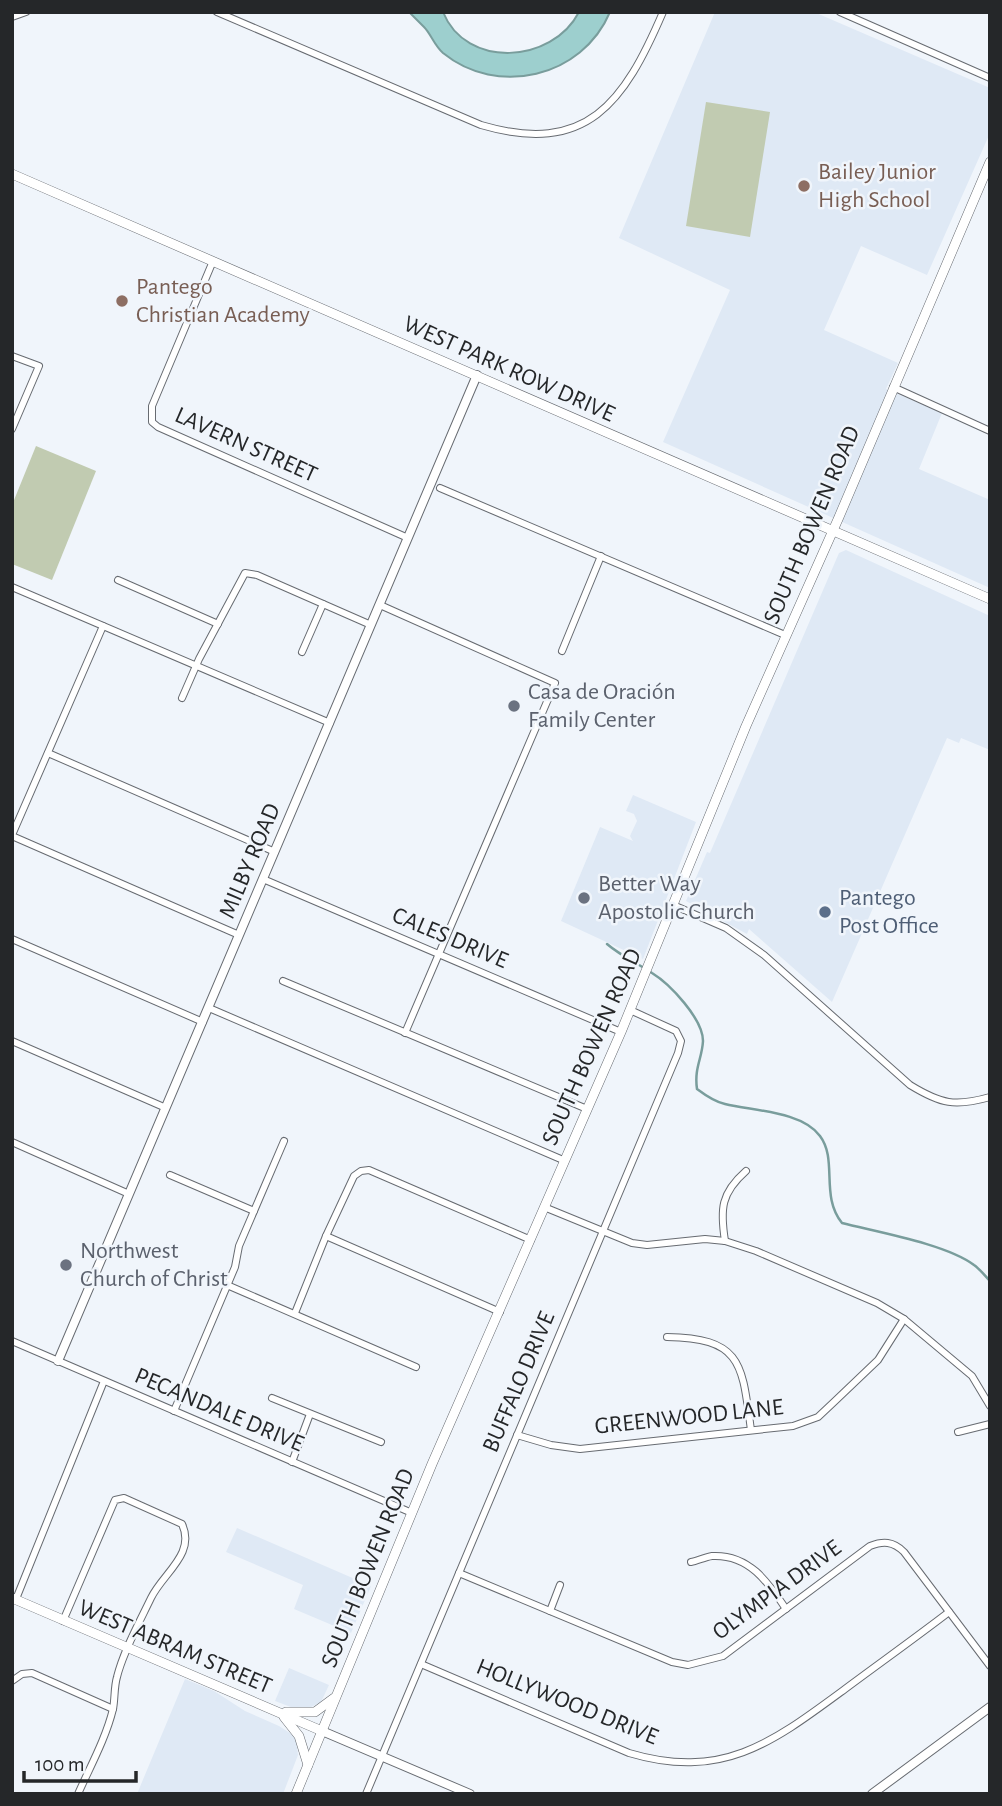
<svg xmlns="http://www.w3.org/2000/svg" width="1002" height="1806" viewBox="0 0 1002 1806" font-family="'Alegreya Sans',sans-serif">
<style>
.built{fill:#dfe9f5}
.green{fill:#c1cbb1}
.water{fill:#9dcfce;stroke:#799d9c;stroke-width:2}
.lines{fill:none;stroke-linecap:round;stroke-linejoin:round}
.stream{stroke:#799d9c;stroke-width:2.5}
.minor-casing{stroke:#676b71;stroke-width:8}
.tertiary-casing{stroke:#676b71;stroke-width:10}
.secondary-casing{stroke:#676b71;stroke-width:10}
.minor{stroke:#fff;stroke-width:6}
.tertiary{stroke:#fff;stroke-width:8}
.secondary{stroke:#fff;stroke-width:9}
.education-dot{fill:#8d6e63;stroke:#f0f5fb;stroke-width:2.5}
.worship-dot{fill:#6b7280;stroke:#f0f5fb;stroke-width:2.5}
.service-dot{fill:#5c6f8a;stroke:#f0f5fb;stroke-width:2.5}
.labels{text-anchor:middle;dominant-baseline:central;stroke-width:5;stroke-linejoin:round;paint-order:stroke}
.education-label{font-size:24px;fill:#785e54;stroke:#f0f5fb;text-anchor:start}
.street-label{font-size:24px;fill:#252729;stroke:#f0f5fb}
.worship-label{font-size:24px;fill:#5b616d;stroke:#f0f5fb;text-anchor:start}
.service-label{font-size:24px;fill:#4e5e75;stroke:#f0f5fb;text-anchor:start}
</style>
<rect width="100%" height="100%" fill="#f0f5fb"/>
<g class="built">
<path d="M715 12H814L990 88V133L927 275 861 246 824 330 898 363 886 389 942 413 919 469 990 500V588L663 442 730 290 619 238Z"/>
<path d="M846 550 990 616V750L961 738 959 743 947 738 832 1002 749 929 747 934 686 901 707 852 710 853 839 553Z"/>
<path d="M633 795 696 822 643 959 561 921 600 827 633 841 630 836 637 821 634 814 626 811Z"/>
<path d="M237 1528 371 1586 351 1633 294 1609 303 1585 226 1552Z"/>
<path d="M289 1668 329 1685 321 1702 307 1709H296L275 1701Z"/>
<path d="M185 1679 214 1691 245 1711 279 1726 290 1733 296 1740 298 1755 283 1794H137Z"/>
</g>
<g class="green">
<path d="M706 102 770 112 750 237 686 226Z"/>
<path d="M36 446 96 471 52 580 12 564V505Z"/>
</g>
<path class="water" d="M409 12H443C466 69 552 64 579 12H610C582 78 497 97 443 53 434 45 431 34 424 27 419 22 414 17 409 12Z"/>
<g class="lines">
<path class="stream" d="M607 944C621 956 637 963 652 973 670 984 703 1019 703 1041 702 1059 694 1068 697 1089 705 1095 715 1102 725 1104 753 1111 802 1111 820 1136 838 1160 820 1196 842 1223 877 1232 946 1244 974 1265 980 1269 985 1276 990 1281"/>
<defs>
<g id="minor">
<path d="M217 12 481 125C587 156 624 103 663 12"/>
<path d="M840 12 990 78"/>
<path d="M12 17 26 12"/>
<path d="M213 261 152 406V422L158 427 408 538"/>
<path d="M12 356 39 366 12 429"/>
<path d="M893 387 990 431"/>
<path d="M440 488 785 635"/>
<path d="M118 580 218 624"/>
<path d="M12 587 330 723"/>
<path d="M380 605 555 683 405 1033"/>
<path d="M562 651 601 556"/>
<path d="M302 652 323 604"/>
<path d="M182 698 199 659 245 573 257 575 371 625"/>
<path d="M48 753 275 852"/>
<path d="M12 835 103 626"/>
<path d="M12 836 239 935"/>
<path d="M263 879 621 1032"/>
<path d="M673 905 726 928 764 955 910 1085C941 1104 955 1107 990 1097"/>
<path d="M12 939 203 1022"/>
<path d="M283 981 587 1109"/>
<path d="M209 1008 563 1160"/>
<path d="M12 1041 166 1108"/>
<path d="M12 1142 129 1194"/>
<path d="M170 1175 254 1211"/>
<path d="M544 1207 632 1243 647 1245 705 1239 725 1241 756 1251 877 1303 904 1319 972 1376 990 1406"/>
<path d="M326 1236 500 1312"/>
<path d="M725 1241C720 1209 721 1193 746 1171"/>
<path d="M227 1285 416 1367"/>
<path d="M295 1313 326 1236 354 1176 361 1171 369 1170 531 1240"/>
<path d="M667 1337C743 1338 742 1365 751 1430"/>
<path d="M12 1341 412 1513"/>
<path d="M272 1398 381 1442"/>
<path d="M174 1411 235 1267 239 1246 284 1141"/>
<path d="M958 1432 990 1424"/>
<path d="M517 1435 551 1445 580 1449 793 1426 818 1417 835 1401 878 1360 904 1319"/>
<path d="M292 1462 310 1414"/>
<path d="M691 1562C697 1561 705 1557 712 1556 749 1554 768 1582 786 1609"/>
<path d="M459 1573 672 1662 688 1665 723 1656 870 1546C883 1541 893 1541 904 1552L990 1666"/>
<path d="M16 1599 104 1381"/>
<path d="M550 1611 560 1585"/>
<path d="M63 1621 115 1500 124 1498 182 1524C196 1554 163 1573 151 1598 140 1621 123 1652 117 1677 114 1687 115 1699 113 1709 106 1738 90 1767 78 1794"/>
<path d="M421 1664 629 1753C723 1781 773 1742 845 1689 880 1663 915 1638 949 1612"/>
<path d="M12 1681 22 1674 32 1673 113 1709"/>
<path d="M366 1794 678 1053 681 1041 676 1031 630 1010"/>
</g>
<g id="tertiary">
<path d="M58 1361 477 375"/>
<path d="M322 1731 470 1794"/>
<path d="M872 1794 990 1707"/>
</g>
<g id="secondary">
<path d="M12 174 990 599"/>
<path d="M12 1598 322 1731"/>
<path d="M286 1712H315L334 1698"/>
<path d="M284 1717 299 1736 308 1765"/>
<path d="M296 1794 432 1464 621 1032 746 726 839 517 990 162"/>
</g>
</defs>
<use href="#minor" class="minor-casing"/>
<use href="#tertiary" class="tertiary-casing"/>
<use href="#secondary" class="secondary-casing"/>
<use href="#minor" class="minor"/>
<use href="#tertiary" class="tertiary"/>
<use href="#secondary" class="secondary"/>
</g>
<g class="education-dot">
<circle cx="804" cy="186" r="7"/>
<circle cx="122" cy="301" r="7"/>
</g>
<g class="worship-dot">
<circle cx="514" cy="706" r="7"/>
<circle cx="584" cy="898" r="7"/>
<circle cx="66" cy="1265" r="7"/>
</g>
<circle class="service-dot" cx="825" cy="912" r="7"/>
<g class="labels">
<g class="education-label">
<text x="818" y="172">Bailey Junior<tspan x="818" dy="28">High School</tspan></text>
<text x="136" y="287">Pantego<tspan x="136" dy="28">Christian Academy</tspan></text>
</g>
<g class="street-label">
<text transform="translate(509 369) rotate(24)">WEST PARK ROW DRIVE</text>
<text transform="translate(246 445) rotate(24)">LAVERN STREET</text>
<text transform="translate(812 525) rotate(-67)">SOUTH BOWEN ROAD</text>
<text transform="translate(250 861) rotate(-67)">MILBY ROAD</text>
<text transform="translate(450 938) rotate(23)">CALES DRIVE</text>
<text transform="translate(592 1047) rotate(-66)">SOUTH BOWEN ROAD</text>
<text transform="translate(519 1382) rotate(-67)">BUFFALO DRIVE</text>
<text transform="translate(219 1410) rotate(23)">PECANDALE DRIVE</text>
<text transform="translate(689 1417) rotate(-6)">GREENWOOD LANE</text>
<text transform="translate(368 1568) rotate(-68)">SOUTH BOWEN ROAD</text>
<text transform="translate(777 1590) rotate(-36)">OLYMPIA DRIVE</text>
<text transform="translate(175 1647) rotate(23)">WEST ABRAM STREET</text>
<text transform="translate(567 1702) rotate(22)">HOLLYWOOD DRIVE</text>
</g>
<g class="worship-label">
<text x="528" y="692">Casa de Oración<tspan x="528" dy="28">Family Center</tspan></text>
<text x="598" y="884">Better Way<tspan x="598" dy="28">Apostolic Church</tspan></text>
<text x="80" y="1251">Northwest<tspan x="80" dy="28">Church of Christ</tspan></text>
</g>
<g class="service-label">
<text x="839" y="898">Pantego<tspan x="839" dy="28">Post Office</tspan></text>
</g>
</g>
<rect width="1002" height="1806" fill="none" stroke="#252729" stroke-width="28"/>
<path d="M24 1771v10h112v-10" fill="none" stroke="#252729" stroke-width="3.5"/>
<text x="35" y="1771" font-size="21" fill="#252729" stroke="#f0f5fb" stroke-width="5" paint-order="stroke">100 m</text>
</svg>
